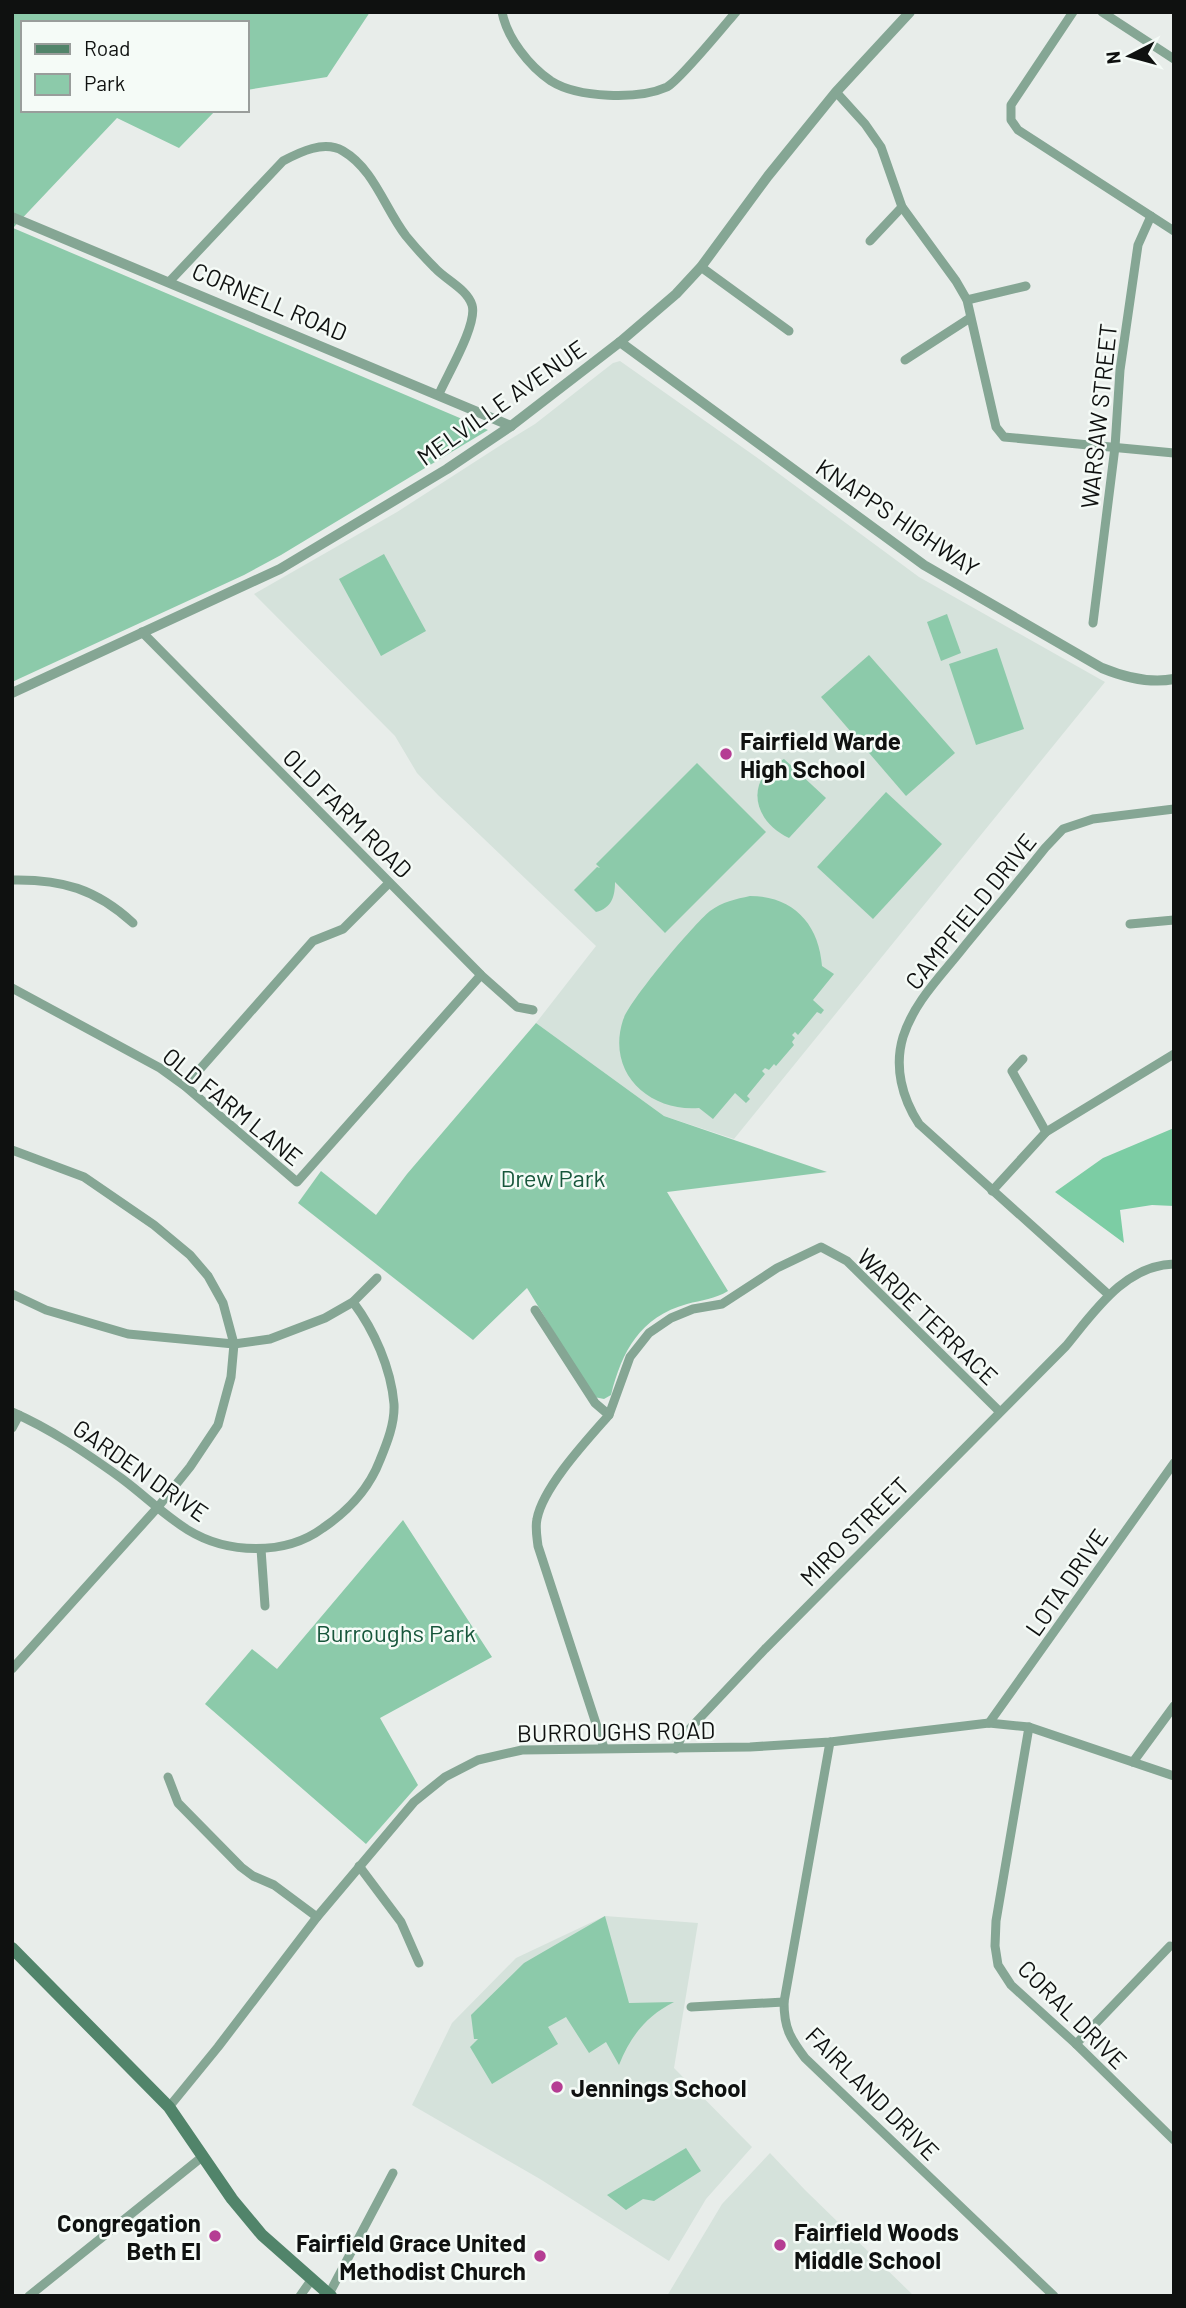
<svg xmlns="http://www.w3.org/2000/svg" width="1186" height="2308" viewBox="0 0 1186 2308" font-family="Barlow,sans-serif">
<style>
.built{fill:#d5e2db}
.green{fill:#8ccaaa}
.forest{fill:#7ccda4}
.lines{fill:none;stroke-linecap:round;stroke-linejoin:round}
.minor{stroke:#85a694;stroke-width:9}
.tertiary{stroke:#85a694;stroke-width:10}
.secondary{stroke:#51846a;stroke-width:12}
.poi-dot{fill:#b53d93;stroke:#f5fbf7;stroke-width:2.5}
.labels{text-anchor:middle;dominant-baseline:central;stroke-width:5;stroke-linejoin:round;paint-order:stroke}
.street-label{font-size:24px;fill:#0f1110;stroke:#f5fbf7}
.poi-label{font-size:24px;font-weight:bold;fill:#0f1110;stroke:#f5fbf7;text-anchor:start}
.park-label{font-size:24px;fill:#17563b;stroke:#f5fbf7}
</style>
<rect width="100%" height="100%" fill="#e8edea"/>
<g class="built">
<path d="M620 361 759 459 919 577 1105 682 734 1139 664 1116 536 1023 596 946 438 795 417 773 395 736 254 594 397 512 504 443 535 424 613 363Z"/>
<path d="M605 1916 698 1923 674 2068 752 2147 706 2199 669 2261 540 2179 412 2105 452 2023 516 1958Z"/>
<path d="M770 2153 805 2190 914 2296H667L722 2204Z"/>
</g>
<g class="green">
<path d="M12 12H370L327 77 247 90V23H23V110H216L179 148 117 118 13 228 488 430 281 555 244 575 12 682Z"/>
<path d="M384 554 426 631 381 656 339 579Z"/>
<path d="M947 614 961 653 941 661 927 622Z"/>
<path d="M997 648 1024 729 976 745 949 664Z"/>
<path d="M869 655 955 753 906 796 821 697Z"/>
<path d="M784 759 826 798 789 838C752 821 744 778 784 759Z"/>
<path d="M697 763 766 832 665 933 615 882C615 896 612 908 596 912L574 890 597 867 600 868 596 864Z"/>
<path d="M886 792 942 844 873 919 817 867Z"/>
<path d="M750 896C793 896 819 924 822 966L834 974 813 1000 824 1010 821 1014 817 1012 798 1035 795 1032 792 1035 795 1038 792 1042 794 1045 776 1066 774 1064 769 1070 765 1068 762 1071 765 1074 747 1096 750 1099 746 1103 735 1093 713 1119 699 1108C649 1112 606 1073 623 1020 630 1000 692 926 710 911 722 902 736 899 750 896Z"/>
<path d="M536 1023 664 1116 827 1172 667 1192 728 1291C715 1299 702 1300 687 1304 640 1317 622 1351 611 1395L604 1399 594 1397 591 1393 527 1288 473 1340 298 1203 321 1171 376 1215 407 1174Z"/>
<path d="M403 1520 492 1657 380 1718 418 1785 366 1844 205 1704 252 1649 277 1669Z"/>
<path d="M605 1916 629 2003 674 2002C646 2016 630 2037 619 2065L606 2042 589 2053 566 2017 548 2027 558 2044 492 2084 470 2047 478 2039H474L471 2015 524 1963Z"/>
<path d="M686 2148 701 2171 654 2201 643 2199 626 2210 607 2195Z"/>
</g>
<path class="forest" d="M1174 1128V1206L1152 1205 1120 1210 1124 1243 1055 1192 1103 1158Z"/>
<g class="lines">
<g class="minor">
<path d="M502 12C507 38 529 66 551 81 578 98 638 100 667 87 679 81 724 26 736 12"/>
<path d="M1073 12 1011 105V120L1018 130 1174 231"/>
<path d="M1102 12 1174 59"/>
<path d="M836 92 865 124 881 147 902 207 956 281 967 300 996 427 1004 437 1174 453"/>
<path d="M870 241 902 207"/>
<path d="M701 267 789 331"/>
<path d="M169 282 283 161C300 152 324 140 343 151 374 169 385 209 406 236 415 247 425 258 435 268 446 280 467 289 472 305 478 324 447 375 439 394"/>
<path d="M967 300 1026 286"/>
<path d="M905 360 970 318"/>
<path d="M1093 623 1115 447 1120 370 1138 245 1151 216"/>
<path d="M142 632 481 975 517 1007 533 1010"/>
<path d="M12 880C62 879 96 889 133 923"/>
<path d="M1130 924 1174 920"/>
<path d="M12 988 160 1068 185 1086 297 1182 481 975"/>
<path d="M1023 1059 1012 1071 1046 1132"/>
<path d="M185 1086 313 941 343 929 389 883"/>
<path d="M12 1150 84 1177 154 1225 190 1255 208 1276 223 1303 234 1344 231 1377 218 1425 190 1467 158 1507 12 1669"/>
<path d="M992 1191 1046 1132 1174 1054"/>
<path d="M12 1294 46 1310 128 1334 234 1344 270 1339 325 1318 353 1302 377 1278"/>
<path d="M1109 1295 919 1124C902 1098 894 1067 903 1037 914 1002 941 976 963 948 990 915 1018 882 1045 848L1063 829 1093 819 1174 809"/>
<path d="M535 1310 595 1403 609 1415C587 1440 543 1487 537 1519 535 1528 537 1537 538 1546L604 1748"/>
<path d="M12 1412C51 1429 86 1453 121 1478 144 1495 164 1515 188 1530 227 1554 285 1556 323 1528 348 1511 369 1489 380 1460 387 1443 395 1423 394 1404 391 1368 374 1330 353 1302"/>
<path d="M609 1415 630 1357 649 1333 671 1318 693 1309 722 1304 777 1268 821 1247 847 1261 999 1411"/>
<path d="M12 1428 19 1415"/>
<path d="M261 1549 265 1606"/>
<path d="M989 1723 1174 1463"/>
<path d="M1029 1727 996 1921 995 1946 998 1965 1011 1985 1076 2044 1174 2140"/>
<path d="M830 1742 784 2002C784 2028 790 2038 805 2058L1054 2296"/>
<path d="M676 1749 681 1738 765 1649 1066 1346C1094 1312 1125 1265 1174 1264"/>
<path d="M1133 1762 1174 1706"/>
<path d="M168 1777 178 1803 241 1867 253 1876 274 1885 317 1917"/>
<path d="M359 1866 401 1922 419 1963"/>
<path d="M691 2007 784 2002"/>
<path d="M1076 2044 1170 1946"/>
<path d="M169 2107 218 2047 317 1917 414 1802 445 1777 478 1760 522 1750 750 1747 830 1742 989 1723 1029 1727 1174 1776"/>
<path d="M329 2294 393 2173"/>
<path d="M29 2296 202 2157"/>
<path d="M300 2296 312 2279"/>
</g>
<g class="tertiary">
<path d="M12 217 511 426"/>
<path d="M620 342 924 565 1102 668C1124 677 1149 684 1174 679"/>
<path d="M12 693 280 569 447 469 511 426 620 342 676 294 701 267 768 176 836 92 910 12"/>
</g>
<path class="secondary" d="M12 1948 169 2107 232 2199 262 2235 331 2296"/>
</g>
<g class="poi-dot">
<circle cx="726" cy="754" r="7"/>
<circle cx="557" cy="2087" r="7"/>
<circle cx="215" cy="2236" r="7"/>
<circle cx="780" cy="2245" r="7"/>
<circle cx="540" cy="2256" r="7"/>
</g>
<g class="labels">
<g class="street-label">
<text transform="translate(270 301) rotate(23)">CORNELL ROAD</text>
<text transform="translate(501 402) rotate(-35)">MELVILLE AVENUE</text>
<text transform="translate(1098 416) rotate(-84)">WARSAW STREET</text>
<text transform="translate(898 517) rotate(34)">KNAPPS HIGHWAY</text>
<text transform="translate(348 813) rotate(45)">OLD FARM ROAD</text>
<text transform="translate(970 911) rotate(-51)">CAMPFIELD DRIVE</text>
<text transform="translate(233 1106) rotate(39)">OLD FARM LANE</text>
<text transform="translate(928 1316) rotate(44)">WARDE TERRACE</text>
<text transform="translate(141 1470) rotate(35)">GARDEN DRIVE</text>
<text transform="translate(854 1531) rotate(-45)">MIRO STREET</text>
<text transform="translate(1066 1582) rotate(-55)">LOTA DRIVE</text>
<text transform="translate(616 1731) rotate(-1)">BURROUGHS ROAD</text>
<text transform="translate(1073 2014) rotate(45)">CORAL DRIVE</text>
<text transform="translate(873 2093) rotate(45)">FAIRLAND DRIVE</text>
</g>
<g class="poi-label">
<text x="740" y="740">Fairfield Warde<tspan x="740" dy="28">High School</tspan></text>
<text x="571" y="2087">Jennings School</text>
<text x="201" y="2222" text-anchor="end">Congregation<tspan x="201" dy="28">Beth El</tspan></text>
<text x="794" y="2231">Fairfield Woods<tspan x="794" dy="28">Middle School</tspan></text>
<text x="526" y="2242" text-anchor="end">Fairfield Grace United<tspan x="526" dy="28">Methodist Church</tspan></text>
</g>
<g class="park-label">
<text x="553" y="1177">Drew Park</text>
<text x="396" y="1632">Burroughs Park</text>
</g>
</g>
<rect width="1186" height="2308" fill="none" stroke="#0f1110" stroke-width="28"/>
<rect x="21" y="21" width="228" height="91" fill="#f5fbf7" stroke="#999d9b" stroke-width="2"/>
<rect x="35" y="44" width="35" height="10" fill="#51846a" stroke="#999d9b" stroke-width="2"/>
<text x="84" y="56" font-size="21" fill="#0f1110">Road</text>
<rect x="35" y="74" width="35" height="21" fill="#8ccaaa" stroke="#999d9b" stroke-width="2"/>
<text x="84" y="91" font-size="21" fill="#0f1110">Park</text>
<g transform="translate(1130 56) rotate(264)" stroke="#f5fbf7" stroke-width="5" paint-order="stroke">
<path d="M0-5L12 26L0 18L-12 26Z" fill="#0f1110"/>
<text y="-10" font-size="19" font-weight="bold" text-anchor="middle" fill="#0f1110">N</text>
</g>
</svg>
